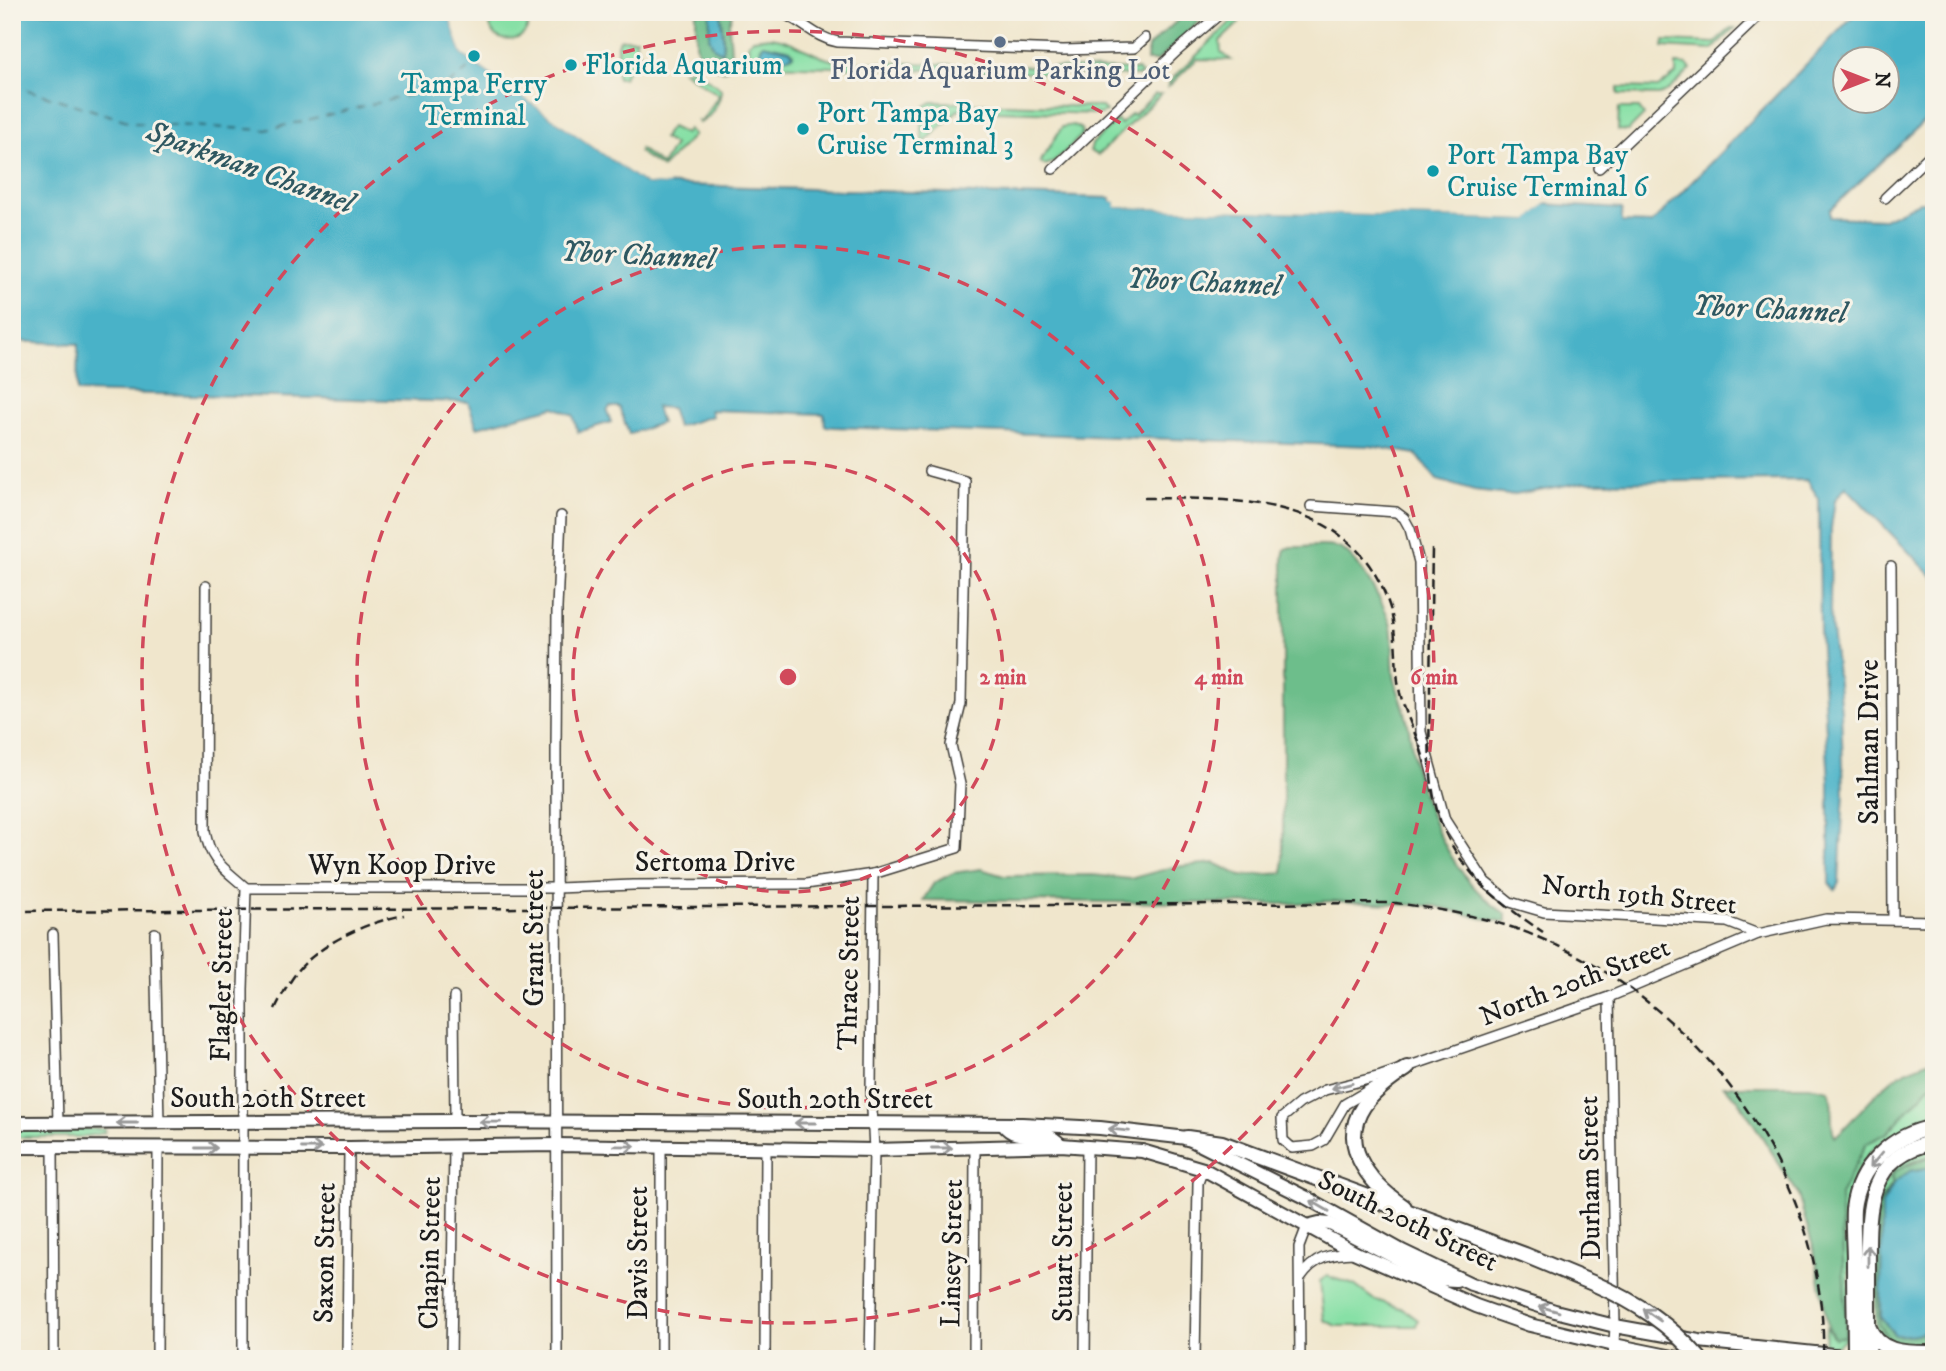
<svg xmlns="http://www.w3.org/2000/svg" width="1946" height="1371" viewBox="0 0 1946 1371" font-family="'IM FELL DW Pica',serif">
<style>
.green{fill:#87e0a6;stroke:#527e61;stroke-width:2;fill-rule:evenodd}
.forest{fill:#6dbe8b;stroke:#446d54;stroke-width:2}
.water{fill:#49b2c8;stroke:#326772;stroke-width:2;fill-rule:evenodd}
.pier{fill:#f0e6cc}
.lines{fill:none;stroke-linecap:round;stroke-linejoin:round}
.ferry{stroke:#2e5861;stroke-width:2;stroke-dasharray:9 7;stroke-linecap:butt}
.minor-casing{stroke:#3c3a36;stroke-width:12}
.major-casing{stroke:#3c3a36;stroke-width:16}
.highway-casing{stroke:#3c3a36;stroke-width:18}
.minor{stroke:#fff;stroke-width:9}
.major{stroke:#fff;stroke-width:12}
.highway{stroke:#fff;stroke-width:14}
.rail{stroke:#1c1c1c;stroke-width:2.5;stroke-dasharray:10 5;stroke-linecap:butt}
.highway-bridge-casing{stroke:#3c3a36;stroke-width:18;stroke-linecap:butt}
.highway-bridge{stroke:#fff;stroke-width:14}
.oneway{stroke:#999}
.ring{fill:none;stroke:#d1495b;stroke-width:3.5;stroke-dasharray:12 9}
.service-dot{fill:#5c6f8a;stroke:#f7f3e8;stroke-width:2.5}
.culture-dot{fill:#0f9aa8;stroke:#f7f3e8;stroke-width:2.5}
.labels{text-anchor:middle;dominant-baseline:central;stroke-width:6;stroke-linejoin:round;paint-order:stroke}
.culture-label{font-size:28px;fill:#0d838f;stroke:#f7f3e8;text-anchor:start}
.service-label{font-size:28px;fill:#4e5e75;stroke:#f7f3e8}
.street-label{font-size:28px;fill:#1c1c1c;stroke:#f7f3e8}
.water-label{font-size:30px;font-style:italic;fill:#2e5861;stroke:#f7f3e8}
.centre{fill:#d1495b;stroke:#f7f3e8;stroke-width:3.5}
.ring-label{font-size:21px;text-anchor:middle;font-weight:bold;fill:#d1495b;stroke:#f7f3e8;stroke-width:6;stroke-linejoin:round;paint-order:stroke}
</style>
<rect width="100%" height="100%" fill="#f7f3e8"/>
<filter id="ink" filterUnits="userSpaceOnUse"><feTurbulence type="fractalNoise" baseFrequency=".0143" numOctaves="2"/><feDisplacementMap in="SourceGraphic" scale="14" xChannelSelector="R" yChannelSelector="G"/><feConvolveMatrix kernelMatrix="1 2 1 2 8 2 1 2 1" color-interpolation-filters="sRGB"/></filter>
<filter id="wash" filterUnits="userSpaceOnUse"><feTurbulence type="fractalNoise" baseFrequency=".00686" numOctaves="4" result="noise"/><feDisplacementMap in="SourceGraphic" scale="28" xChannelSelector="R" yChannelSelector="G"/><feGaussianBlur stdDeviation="1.57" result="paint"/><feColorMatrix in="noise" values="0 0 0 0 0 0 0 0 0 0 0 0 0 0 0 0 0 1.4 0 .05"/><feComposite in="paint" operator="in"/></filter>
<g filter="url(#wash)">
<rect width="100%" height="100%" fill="#f0e6cc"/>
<g class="green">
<path d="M491 12H528C537 49 480 49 491 12Z"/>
<path d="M1238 20 1239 23 1220 41 1221 52 1231 60 1197 59 1168 87 1169 82 1232 21Z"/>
<path d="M1731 28H1735L1712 50 1663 47 1664 41 1715 43Z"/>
<path d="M770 37C794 39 811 56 835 61L1137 70 1142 74 1139 76 764 65 750 59 748 43 753 39ZM763 44 790 50 793 53 791 57H766L760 47Z"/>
<path d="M621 39H636V47L641 54 637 52 623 78H617V44Z"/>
<path d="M1676 64 1687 65 1691 69 1667 92 1659 95 1618 94V87L1658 88 1676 74Z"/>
<path d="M693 68 721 89C722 100 709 120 699 123L698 121 701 122 719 95 683 71Z"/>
<path d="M1155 94H1161L1098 155 1090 151 1092 144 1117 120 1121 124 1131 114 1134 115Z"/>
<path d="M932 102 1102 107 1106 112 1100 114 958 110 922 145V111L925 106Z"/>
<path d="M1619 108H1639L1644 115 1628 131 1618 130Z"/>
<path d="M1073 125 1081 129 1082 135 1054 162 1045 165 1040 162 1062 127Z"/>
<path d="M671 127 685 134 688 129 694 135 662 168 639 152 640 149 662 165 674 145 663 138Z"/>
<path d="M1930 1086H1934V1120C1861 1139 1845 1173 1845 1244L1849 1245V1335L1837 1346H1825L1826 1327 1834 1338 1846 1321 1840 1195 1866 1144 1887 1133Z"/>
<path d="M12 1129H105L104 1133 82 1137H12Z"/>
<path d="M1934 1145V1155C1919 1158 1898 1165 1891 1179L1893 1183 1880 1201 1877 1212 1880 1325 1883 1332 1926 1344 1934 1336V1348L1890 1345 1876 1328 1874 1201 1896 1164Z"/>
<path d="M1327 1276 1354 1285 1373 1299 1403 1309 1418 1320 1416 1326H1336L1324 1320 1320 1281Z"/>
</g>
<g class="forest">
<path d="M696 12H710L709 37 721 52C726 38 720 26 721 12H733C732 16 730 19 729 23 728 33 739 78 718 69 711 67 705 60 699 56L696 44Z"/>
<path d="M1187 12H1209L1157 61H1147L1148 47Z"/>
<path d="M1291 547C1306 548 1325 543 1339 548 1357 555 1387 608 1391 627 1394 643 1392 659 1394 675 1396 689 1403 702 1406 716 1412 736 1412 758 1418 779 1434 830 1459 885 1506 914V922L1481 918 1436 906 1332 901 1287 904 923 900 934 883 953 873 981 869 1004 876 1093 875 1130 879 1173 867 1215 863 1241 876 1283 873V557L1285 549Z"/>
<path d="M1934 1060V1086H1930L1887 1133 1866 1144 1840 1195 1846 1321 1845 1336 1834 1338 1828 1327 1814 1250 1797 1192 1738 1099 1723 1086H1809L1829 1090C1835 1105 1828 1122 1835 1137 1872 1103 1881 1075 1934 1060Z"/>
<path d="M1934 1155V1169L1926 1168 1888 1191 1882 1204 1883 1311 1896 1335C1910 1336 1925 1335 1934 1322V1336L1921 1346H1897L1892 1344 1879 1325 1877 1212 1880 1201 1893 1183 1891 1179 1894 1171Z"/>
</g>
<g class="water">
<path d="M12 12H448L462 54 646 184 1112 198V201H1116L1117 207 1528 220 1544 204 1622 209V222L1652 223 1857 12H1934V112L1830 210V217L1884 219 1919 202H1934V578L1846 487 1835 500 1831 528 1830 612 1841 711 1844 792 1839 883 1835 890 1829 883V782L1820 632 1819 499 1807 480 1585 482 1509 495 1474 491 1437 480 1416 454 1370 446 834 427 825 426 824 414 710 410 712 416 677 427 671 408 656 407 661 423 629 434 619 407H610L607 411 611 422 578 432 573 415 554 407 477 427 468 402 77 392 78 344 12 341ZM1844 60H1886V102H1844Z"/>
<path d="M710 12H721C720 27 726 38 722 52L714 48 709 37Z"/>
<path d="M763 44 790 50 793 55C785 60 770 58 761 54L760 51Z"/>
<path d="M1926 1168 1934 1169V1322C1926 1335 1910 1336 1895 1335L1881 1318 1882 1204 1896 1181 1910 1171Z"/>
</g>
<g class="pier">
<path d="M448 12H452L465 52 647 180 668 181V185L646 184 462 54Z"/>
<path d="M1112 194 1119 199 1120 203 1527 216 1542 202 1548 201 1529 220 1116 207V202L1112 201Z"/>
</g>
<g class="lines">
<path class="ferry" d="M12 85 134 123 266 130 447 86 475 63"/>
</g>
</g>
<g filter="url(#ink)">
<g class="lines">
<defs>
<g id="minor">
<path d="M778 12C800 18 814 38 838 42L1063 50 1134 48 1145 38"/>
<path d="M1599 168 1763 12"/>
<path d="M1053 169 1177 51 1222 12"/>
<path d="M1885 198 1934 151"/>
<path d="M1311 506 1396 512 1404 518 1410 529 1419 562 1421 732 1445 820 1485 882 1510 902 1544 912 1727 922 1758 934"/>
<path d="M1891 566 1893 919"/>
<path d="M206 586 205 831C210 862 224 868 246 888L243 989V1359"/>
<path d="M246 888H557L633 885 806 884 873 874 957 848 960 784 951 745 961 704 965 481 929 471"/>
<path d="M155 933 159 1123"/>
<path d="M53 934 58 1123"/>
<path d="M454 997 455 1121"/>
<path d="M1609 997 1615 1326 1613 1359"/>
<path d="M1376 1086 1345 1104 1324 1140 1313 1146 1292 1148 1283 1140 1282 1118 1300 1103 1325 1090 1381 1076 1609 997 1758 934 1826 919 1934 921"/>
<path d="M53 1147 54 1359"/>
<path d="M1300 1278C1314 1257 1330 1254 1354 1253"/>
<path d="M157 1359 158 1148"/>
<path d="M347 1359 349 1148"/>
<path d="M451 1359 454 1147"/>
<path d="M557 1359 556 753 557 608 561 516"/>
<path d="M661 1359V1147"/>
<path d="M765 1359 766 1147"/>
<path d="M870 1359 874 1150 871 1090 873 874"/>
<path d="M974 1359 975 1148"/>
<path d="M1085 1359 1087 1146"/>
<path d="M1195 1359 1198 1183 1203 1169"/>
<path d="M1300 1359 1299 1247 1307 1226"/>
</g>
<g id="major">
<path d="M12 1123 455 1121 1022 1124 1100 1128 1187 1138 1305 1197 1402 1251 1471 1284 1555 1311 1615 1326 1699 1341 1862 1358"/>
<path d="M1003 1124C1014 1140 1030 1132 1046 1135 1052 1137 1057 1141 1061 1145"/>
<path d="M12 1147 349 1148 556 1145 874 1150 1061 1145 1142 1151 1203 1169 1356 1253 1476 1306 1530 1325 1614 1345 1683 1359"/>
<path d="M1307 1226 1319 1223 1330 1224 1437 1279 1456 1280"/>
</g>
<g id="highway">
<path d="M1187 1138 1222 1143 1525 1255 1595 1284"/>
<path d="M1404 1207C1369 1183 1333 1141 1369 1099 1380 1086 1394 1077 1407 1068"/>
<path d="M1868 1326C1879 1355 1907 1353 1934 1353"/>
<path d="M1855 1359C1855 1327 1854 1294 1854 1262 1854 1245 1852 1226 1853 1209 1858 1166 1892 1135 1934 1127"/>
<path d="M1868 1359C1868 1330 1868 1301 1868 1272 1868 1215 1863 1156 1934 1142"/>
</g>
</defs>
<use href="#minor" class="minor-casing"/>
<use href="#major" class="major-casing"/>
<use href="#highway" class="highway-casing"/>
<use href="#minor" class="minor"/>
<use href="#major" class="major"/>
<use href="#highway" class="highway"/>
<g class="rail">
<path d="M1144 498C1241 499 1354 495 1390 608 1398 636 1394 665 1400 693 1406 717 1419 739 1425 763"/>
<path d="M1432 549C1431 595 1431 642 1430 688 1430 734 1425 787 1444 830 1465 876 1502 905 1543 932"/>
<path d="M12 911 1396 903C1443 910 1490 917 1535 936 1700 1002 1829 1178 1823 1359"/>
<path d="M275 1009C283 993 292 976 305 963 332 938 369 922 404 915"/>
<path d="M265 1089V1102"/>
</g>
<defs>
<path id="highway-bridge" d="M1595 1284C1636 1302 1670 1324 1700 1359"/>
</defs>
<use href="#highway-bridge" class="highway-bridge-casing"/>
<use href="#highway-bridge" class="highway-bridge"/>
</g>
<defs><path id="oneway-shaft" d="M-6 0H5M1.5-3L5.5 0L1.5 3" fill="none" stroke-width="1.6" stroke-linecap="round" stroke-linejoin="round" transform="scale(1.75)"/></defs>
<g class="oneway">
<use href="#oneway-shaft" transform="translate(1342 1086) rotate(166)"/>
<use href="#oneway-shaft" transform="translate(490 1122) rotate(-179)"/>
<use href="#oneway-shaft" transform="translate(127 1123) rotate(180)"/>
<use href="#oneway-shaft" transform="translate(805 1123) rotate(-180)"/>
<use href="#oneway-shaft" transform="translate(1119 1130) rotate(-174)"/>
<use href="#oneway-shaft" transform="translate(625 1146) rotate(1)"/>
<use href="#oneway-shaft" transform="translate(207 1148)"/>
<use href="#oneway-shaft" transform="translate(312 1148)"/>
<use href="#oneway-shaft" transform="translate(942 1148)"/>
<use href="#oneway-shaft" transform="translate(1876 1160) rotate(130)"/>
<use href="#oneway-shaft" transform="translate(1320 1206) rotate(-150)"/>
<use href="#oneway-shaft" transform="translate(1868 1256) rotate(-90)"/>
<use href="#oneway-shaft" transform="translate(1549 1309) rotate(-164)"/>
<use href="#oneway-shaft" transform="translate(1652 1315) rotate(-145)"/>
</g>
</g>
<g class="ring">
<circle cx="788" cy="677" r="215"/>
<circle cx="788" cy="677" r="431"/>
<circle cx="788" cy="677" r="646"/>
</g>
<circle class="service-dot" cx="1000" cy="42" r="7"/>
<g class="culture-dot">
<circle cx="474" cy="56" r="7"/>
<circle cx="571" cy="65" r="7"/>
<circle cx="803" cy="129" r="7"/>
<circle cx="1433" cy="171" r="7"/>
</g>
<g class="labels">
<g class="culture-label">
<text x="585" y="65">Florida Aquarium</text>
<text x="474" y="84" text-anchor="middle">Tampa Ferry<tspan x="474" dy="32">Terminal</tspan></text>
<text x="817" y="113">Port Tampa Bay<tspan x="817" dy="32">Cruise Terminal 3</tspan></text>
<text x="1447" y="155">Port Tampa Bay<tspan x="1447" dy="32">Cruise Terminal 6</tspan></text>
</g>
<g class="service-label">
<text x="1000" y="70">Florida Aquarium Parking Lot</text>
</g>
<g class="street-label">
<text transform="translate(1869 742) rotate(-90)">Sahlman Drive</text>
<text x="715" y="862">Sertoma Drive</text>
<text x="402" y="865">Wyn Koop Drive</text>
<text transform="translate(1639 895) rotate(6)">North 19th Street</text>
<text transform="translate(534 938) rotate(-90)">Grant Street</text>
<text transform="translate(849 973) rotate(-89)">Thrace Street</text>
<text transform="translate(1575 982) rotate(-21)">North 20th Street</text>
<text transform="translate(222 985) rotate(-89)">Flagler Street</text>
<text x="268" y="1098">South 20th Street</text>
<text x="835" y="1099">South 20th Street</text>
<text transform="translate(1590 1178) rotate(-91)">Durham Street</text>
<text transform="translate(1408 1221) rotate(26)">South 20th Street</text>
<text transform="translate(1063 1252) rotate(-90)">Stuart Street</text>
<text transform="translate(325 1253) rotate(-89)">Saxon Street</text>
<text transform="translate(430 1253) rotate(-89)">Chapin Street</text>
<text transform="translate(638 1253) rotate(-90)">Davis Street</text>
<text transform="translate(952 1253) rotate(-89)">Linsey Street</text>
</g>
<g class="water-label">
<text transform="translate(250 168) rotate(20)">Sparkman Channel</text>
<text transform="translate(638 256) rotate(3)">Ybor Channel</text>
<text transform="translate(1204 283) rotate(3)">Ybor Channel</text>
<text transform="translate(1770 310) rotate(3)">Ybor Channel</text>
</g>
</g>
<circle cx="788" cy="677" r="10" class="centre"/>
<g class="ring-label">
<text x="1003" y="684">2 min</text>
<text x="1219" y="684">4 min</text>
<text x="1434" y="684">6 min</text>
</g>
<rect width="1946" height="1371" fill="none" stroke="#f7f3e8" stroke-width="42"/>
<g transform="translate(1866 80) rotate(90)"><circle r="33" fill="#f7f3e8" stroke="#9f9d96" stroke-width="2"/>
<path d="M0-5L12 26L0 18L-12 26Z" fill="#d1495b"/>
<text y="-10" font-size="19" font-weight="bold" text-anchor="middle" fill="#1c1c1c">N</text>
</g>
</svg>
